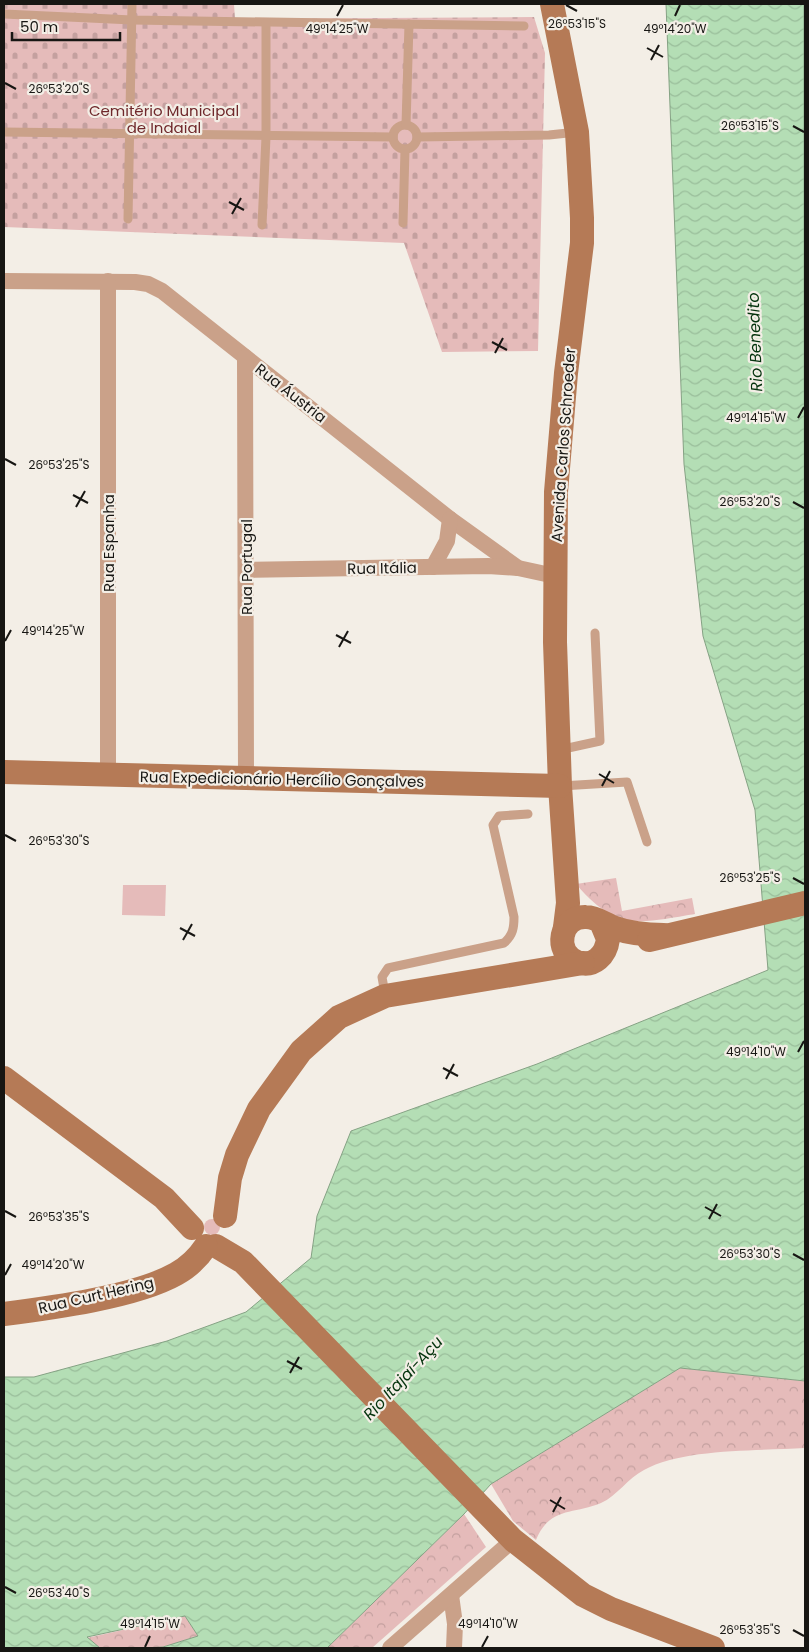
<svg xmlns="http://www.w3.org/2000/svg" width="809" height="1652" viewBox="0 0 809 1652" font-family="Poppins,sans-serif">
<style>
.forest{fill:url(#forest-crowns)}
.cemetery{fill:url(#cemetery-stones)}
.garden{fill:#e5bbba}
.water{fill:url(#water-waves);stroke:#85a284}
.lines{fill:none;stroke-linecap:round;stroke-linejoin:round}
.lane{stroke:#caa189;stroke-width:9}
.street{stroke:#caa189;stroke-width:16}
.secondary{stroke:#b57a56;stroke-width:24}
.ticks{fill:none;stroke:#171613;stroke-width:2}
.labels{text-anchor:middle;dominant-baseline:central;stroke-width:4.5;stroke-linejoin:round;paint-order:stroke}
.park-label{font-size:15px;fill:#6f282b;stroke:#f3eee6}
.street-label{font-size:15px;fill:#171613;stroke:#f3eee6}
.water-label{font-size:16px;font-style:italic;fill:#05340e;stroke:#f3eee6}
.ticks-label{font-size:12px;text-anchor:middle;fill:#171613;stroke:#f3eee6;stroke-width:4.5;stroke-linejoin:round;paint-order:stroke}
</style>
<defs>
<pattern id="forest-crowns" width="20" height="18" patternUnits="userSpaceOnUse" patternTransform="scale(1.25)"><rect width="20" height="18" fill="#e5bbba"/><path d="M2 6a3 3 0 1 1 6 0M12 15a3 3 0 1 1 6 0" fill="none" stroke="#c4a09f"/></pattern>
<pattern id="cemetery-stones" width="16" height="16" patternUnits="userSpaceOnUse" patternTransform="scale(1.25)"><rect width="16" height="16" fill="#e5bbba"/><path d="M2 7V4a2 2 0 0 1 4 0v3zM10 15v-3a2 2 0 0 1 4 0v3z" fill="#c4a09f"/></pattern>
<pattern id="water-waves" width="16" height="10" patternUnits="userSpaceOnUse" patternTransform="scale(1.25)"><rect width="16" height="10" fill="#b4deb5"/><path d="M0 5q4-4 8 0t8 0" fill="none" stroke="#9abe9b"/></pattern>
</defs>
<rect width="100%" height="100%" fill="#f3eee6"/>
<g class="forest">
<path d="M616 878 622 911 692 898 695 914C639 923 617 932 576 884Z"/>
<path d="M680 1368 805 1381V1448C759 1451 683 1448 644 1470 628 1478 617 1496 601 1503 573 1515 550 1506 536 1540L513 1521 491 1484Z"/>
<path d="M464 1514 486 1547 372 1648H327Z"/>
<path d="M185 1616 198 1636 163 1647 100 1648 87 1638Z"/>
</g>
<path class="cemetery" d="M4 4H234L235 19 534 17 545 53 538 351 442 352 404 243 4 227Z"/>
<g class="garden">
<path d="M123 885H166L165 916 122 915Z"/>
<circle cx="212" cy="1227" r="8"/>
</g>
<path class="water" d="M666 4H804L805 1381 680 1368 491 1484 464 1514 327 1648H144L163 1647 198 1636 185 1616 87 1637 100 1648H4V1377H34L167 1341 246 1312 311 1258 317 1216 351 1131 537 1064 768 970 755 810 703 636 684 464Z"/>
<g class="lines">
<g class="lane">
<path d="M4 14 132 20 524 26"/>
<circle cx="405" cy="137" r="12"/>
<path d="M406 125 409 24"/>
<path d="M4 132 393 137"/>
<path d="M418 137 549 135 577 132"/>
<path d="M128 219 132 4"/>
<path d="M403 223 405 150"/>
<path d="M262 225 266 137V23"/>
<path d="M559 750 600 741 595 633"/>
<path d="M561 786 627 782 647 842"/>
<path d="M385 994 382 977 388 968 504 943C513 935 514 928 514 917L493 825 499 816 528 814"/>
</g>
<g class="street">
<path d="M4 281 135 282 148 284 162 291 450 519 518 568 555 576"/>
<path d="M245 357 246 778"/>
<path d="M433 567 447 541 450 519"/>
<path d="M246 570 488 566 518 568"/>
<path d="M108 774V281"/>
<path d="M451 1595 455 1624 454 1648"/>
<path d="M390 1648 513 1540"/>
</g>
<g class="secondary">
<path d="M552 4 577 132 582 218V243L566 373 556 492 555 642 560 786 568 903 565 927"/>
<path d="M4 772 560 786"/>
<path d="M601 922 608 939C606 955 594 968 577 962 553 952 560 916 586 917 596 917 605 924 615 928 631 934 647 935 664 935"/>
<path d="M649 940 805 903"/>
<path d="M4 1078 164 1198 192 1228"/>
<path d="M225 1216 230 1178 237 1155 259 1109 301 1051 339 1017 385 996 583 963"/>
<path d="M216 1246 243 1262 513 1540 583 1595 611 1609 713 1648"/>
<path d="M4 1314C51 1308 135 1297 176 1274 189 1267 198 1258 206 1246"/>
</g>
</g>
<path class="ticks" d="M566 5 577 11M337 16 343 5M675 16 680 5M647 48 663 57M651 60 659 45M5 83 16 89M793 126 804 132M229 202 244 210M232 214 241 198M492 342 507 350M495 353 503 338M798 418 804 407M5 459 16 465M73 495 88 503M793 502 804 508M76 507 85 491M336 635 351 643M5 641 11 630M339 647 348 631M599 774 614 783M602 786 610 771M5 835 16 841M793 878 804 884M180 928 195 936M183 940 192 924M798 1052 804 1041M443 1068 458 1076M446 1079 454 1064M705 1207 721 1216M5 1211 16 1217M709 1219 717 1204M793 1254 804 1260M5 1275 11 1264M287 1361 302 1369M290 1373 299 1357M550 1500 565 1509M553 1512 561 1497M5 1587 16 1593M793 1630 804 1636M145 1647 150 1636M482 1647 488 1636"/>
<g class="labels">
<g class="park-label">
<text x="164" y="110">Cemitério Municipal<tspan x="164" dy="17">de Indaial</tspan></text>
</g>
<g class="street-label">
<text transform="translate(291 393) rotate(38)">Rua Áustria</text>
<text transform="translate(563 445) rotate(-86)">Avenida Carlos Schroeder</text>
<text transform="translate(108 543) rotate(-90)">Rua Espanha</text>
<text transform="translate(246 567) rotate(-90)">Rua Portugal</text>
<text transform="translate(382 568) rotate(-1)">Rua Itália</text>
<text transform="translate(282 779) rotate(1)">Rua Expedicionário Hercílio Gonçalves</text>
<text transform="translate(96 1295) rotate(-13)">Rua Curt Hering</text>
</g>
<g class="water-label">
<text transform="translate(755 342) rotate(-92)">Rio Benedito</text>
<text transform="translate(403 1378) rotate(-47)">Rio Itajaí-Açu</text>
</g>
</g>
<g class="ticks-label">
<text x="577" y="28">26°53'15"S</text>
<text x="337" y="33">49°14'25"W</text>
<text x="675" y="33">49°14'20"W</text>
<text x="59" y="93">26°53'20"S</text>
<text x="750" y="130">26°53'15"S</text>
<text x="756" y="422">49°14'15"W</text>
<text x="59" y="469">26°53'25"S</text>
<text x="750" y="506">26°53'20"S</text>
<text x="53" y="635">49°14'25"W</text>
<text x="59" y="845">26°53'30"S</text>
<text x="750" y="882">26°53'25"S</text>
<text x="756" y="1056">49°14'10"W</text>
<text x="59" y="1221">26°53'35"S</text>
<text x="750" y="1258">26°53'30"S</text>
<text x="53" y="1269">49°14'20"W</text>
<text x="59" y="1597">26°53'40"S</text>
<text x="150" y="1628">49°14'15"W</text>
<text x="488" y="1628">49°14'10"W</text>
<text x="750" y="1634">26°53'35"S</text>
</g>
<rect width="809" height="1652" fill="none" stroke="#171613" stroke-width="10"/>
<path d="M12 32v8h108v-8" fill="none" stroke="#171613" stroke-width="2.5"/>
<text x="20" y="32" font-size="15" fill="#171613" stroke="#f3eee6" stroke-width="4" paint-order="stroke">50 m</text>
</svg>
